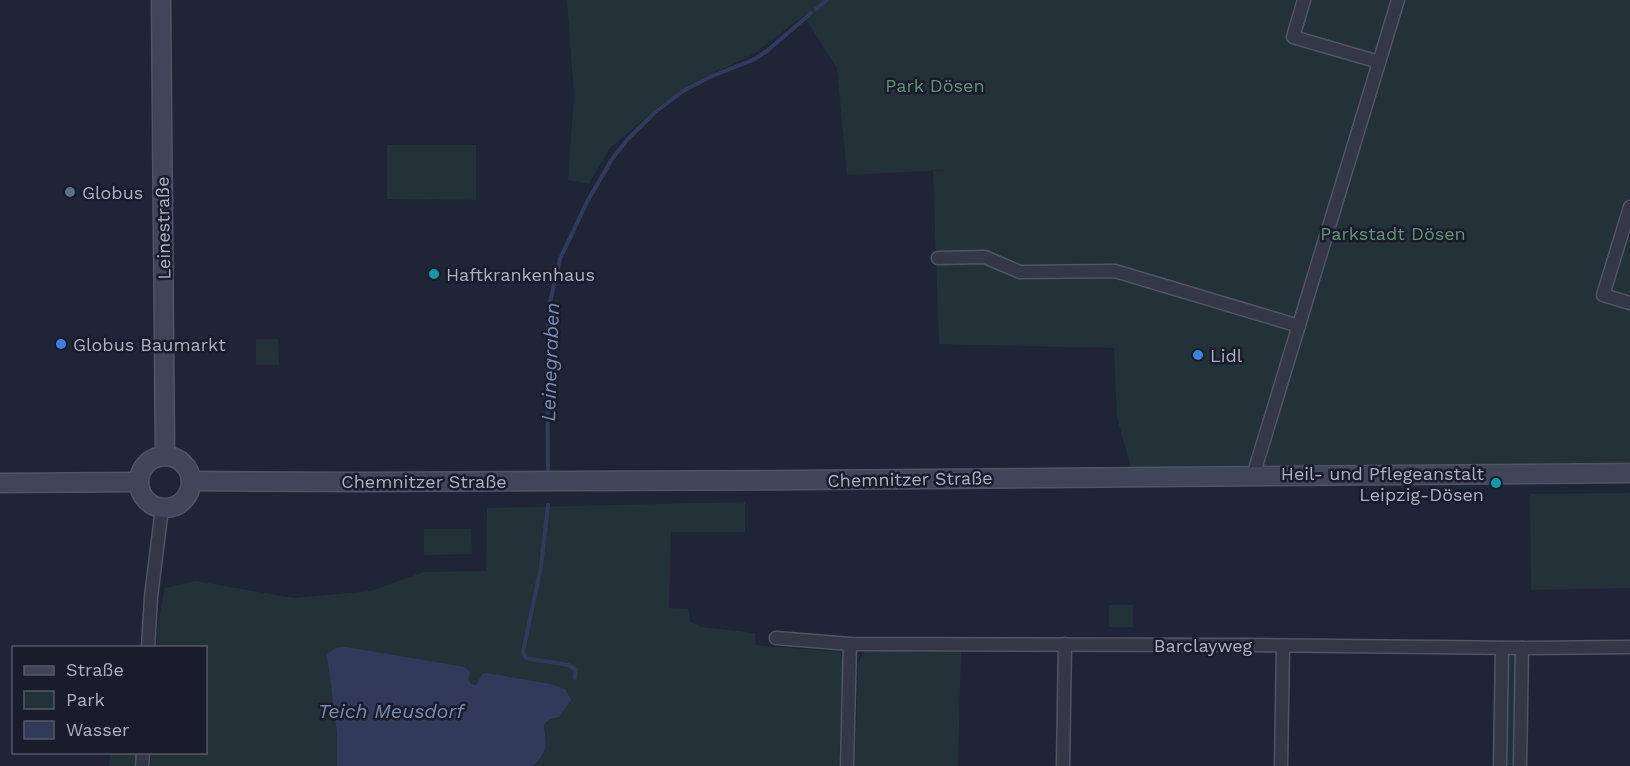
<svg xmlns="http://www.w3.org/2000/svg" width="1630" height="766" viewBox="0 0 1630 766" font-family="'Work Sans',sans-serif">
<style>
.green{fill:#223238}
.water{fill:#313a5b}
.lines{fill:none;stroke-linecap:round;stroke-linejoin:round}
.stream{stroke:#313a5b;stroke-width:4}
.minor-casing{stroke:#505464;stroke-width:15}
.secondary-casing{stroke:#505464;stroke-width:21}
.minor{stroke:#333746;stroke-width:12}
.secondary{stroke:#414559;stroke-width:18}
.service-dot{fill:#5c6f8a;stroke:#181c2b;stroke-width:2}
.culture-dot{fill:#0f9aa8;stroke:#181c2b;stroke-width:2}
.shop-dot{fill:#3f7fe0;stroke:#181c2b;stroke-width:2}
.labels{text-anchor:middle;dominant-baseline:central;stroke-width:5;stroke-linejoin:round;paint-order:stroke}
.park-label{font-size:18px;fill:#659379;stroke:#181c2b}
.poi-label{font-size:18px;fill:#adb1c3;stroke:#181c2b;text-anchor:start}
.street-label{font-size:18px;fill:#adb1c3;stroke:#181c2b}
.water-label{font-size:20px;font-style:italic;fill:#7c89b1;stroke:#181c2b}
</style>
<rect width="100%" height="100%" fill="#1f2536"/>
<g class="green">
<path d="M567 0H1630V462L1132 471 1117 418 1114 348 939 344 933 171 947 170 847 175 837 68 807 21 806 14 752 55 694 82 660 105 609 149 589 184 568 180 574 96Z"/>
<path d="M387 145H476V200L387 199Z"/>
<path d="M256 339H278L279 365H256Z"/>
<path d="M1630 493V588L1531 590 1530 494Z"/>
<path d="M745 502V532H671L669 608 688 609 690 621 701 627 755 633 756 645 840 652 843 661 839 766H534C548 749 546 746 544 724L551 719 559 717 482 674 476 685 471 684 469 680 337 732V766H150L151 753 206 752V648L156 647 158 622 165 588 196 581 294 598 371 591 424 572 486 571 487 508Z"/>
<path d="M424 529H471L472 554 424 555Z"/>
<rect x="1109" y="605" width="24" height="22"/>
<path d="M1502 648H1522L1520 765H1500Z"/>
<path d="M961 651 958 766H855L858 664 864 652Z"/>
<path d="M110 753H136V766H109Z"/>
</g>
<path class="water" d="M346 647 465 667 470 672 469 680 471 684 476 685 482 674 487 673 550 684 565 689 571 700 559 717 551 719 544 724C546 746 549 748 534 766H337V732L327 655 335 648Z"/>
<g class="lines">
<g class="stream">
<path d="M816 9 827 0"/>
<path d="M548 469 547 341 550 302 560 259 587 202 612 159 627 140 654 113 683 91 712 76 753 60 767 51 811 13"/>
<path d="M548 505 541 567 523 652 526 658 568 665 576 670 575 678"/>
</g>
<defs>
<g id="minor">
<path d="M1304 0 1293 37 1379 62"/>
<path d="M1630 207 1603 295 1630 303"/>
<path d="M938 258 985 257 1020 272 1115 271 1299 326"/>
<path d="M1253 476 1398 0"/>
<path d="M776 638 850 644 1247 645 1522 648 1630 647"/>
<path d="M148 648 151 597 162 508"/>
<path d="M1520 765 1522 648"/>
<path d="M142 766 143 752"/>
<path d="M847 766 850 644"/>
<path d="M1063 766 1065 644"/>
<path d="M1281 766 1283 646"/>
<path d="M1500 766 1502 648"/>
</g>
<g id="secondary">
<path d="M161 0 165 456"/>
<circle cx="165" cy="482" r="26"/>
<path d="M191 481 357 482 802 480 1630 473"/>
<path d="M0 483 139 482"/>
</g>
</defs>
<use href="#minor" class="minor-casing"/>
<use href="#secondary" class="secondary-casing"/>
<use href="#minor" class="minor"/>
<use href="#secondary" class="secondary"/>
</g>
<circle class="service-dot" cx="70" cy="192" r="6"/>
<g class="culture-dot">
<circle cx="434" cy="274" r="6"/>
<circle cx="1496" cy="483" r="6"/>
</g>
<g class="shop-dot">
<circle cx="61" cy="344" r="6"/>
<circle cx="1198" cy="355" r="6"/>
</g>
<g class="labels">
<g class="park-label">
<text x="935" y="85">Park Dösen</text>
<text x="1393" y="233">Parkstadt Dösen</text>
</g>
<g class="poi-label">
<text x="82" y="192">Globus</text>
<text x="446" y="274">Haftkrankenhaus</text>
<text x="73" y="344">Globus Baumarkt</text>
<text x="1210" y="355">Lidl</text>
<text x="1484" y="473" text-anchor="end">Heil- und Pflegeanstalt<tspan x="1484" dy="21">Leipzig-Dösen</tspan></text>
</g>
<g class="street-label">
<text transform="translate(163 228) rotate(-91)">Leinestraße</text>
<text transform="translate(910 479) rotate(-1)">Chemnitzer Straße</text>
<text x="424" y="481">Chemnitzer Straße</text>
<text x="1203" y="645">Barclayweg</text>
</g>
<g class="water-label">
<text transform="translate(550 362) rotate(-88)">Leinegraben</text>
<text x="391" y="711">Teich Meusdorf</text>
</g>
</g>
<rect x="12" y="646" width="195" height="108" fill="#181c2b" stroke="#545868" stroke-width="1.5"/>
<rect x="24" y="666" width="30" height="9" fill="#414559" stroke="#545868" stroke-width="1.5"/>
<text x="66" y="676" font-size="18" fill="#adb1c3">Straße</text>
<rect x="24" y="691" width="30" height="18" fill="#223238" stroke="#545868" stroke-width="1.5"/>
<text x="66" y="706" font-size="18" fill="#adb1c3">Park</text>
<rect x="24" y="721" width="30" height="18" fill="#313a5b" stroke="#545868" stroke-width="1.5"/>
<text x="66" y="736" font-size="18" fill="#adb1c3">Wasser</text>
</svg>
